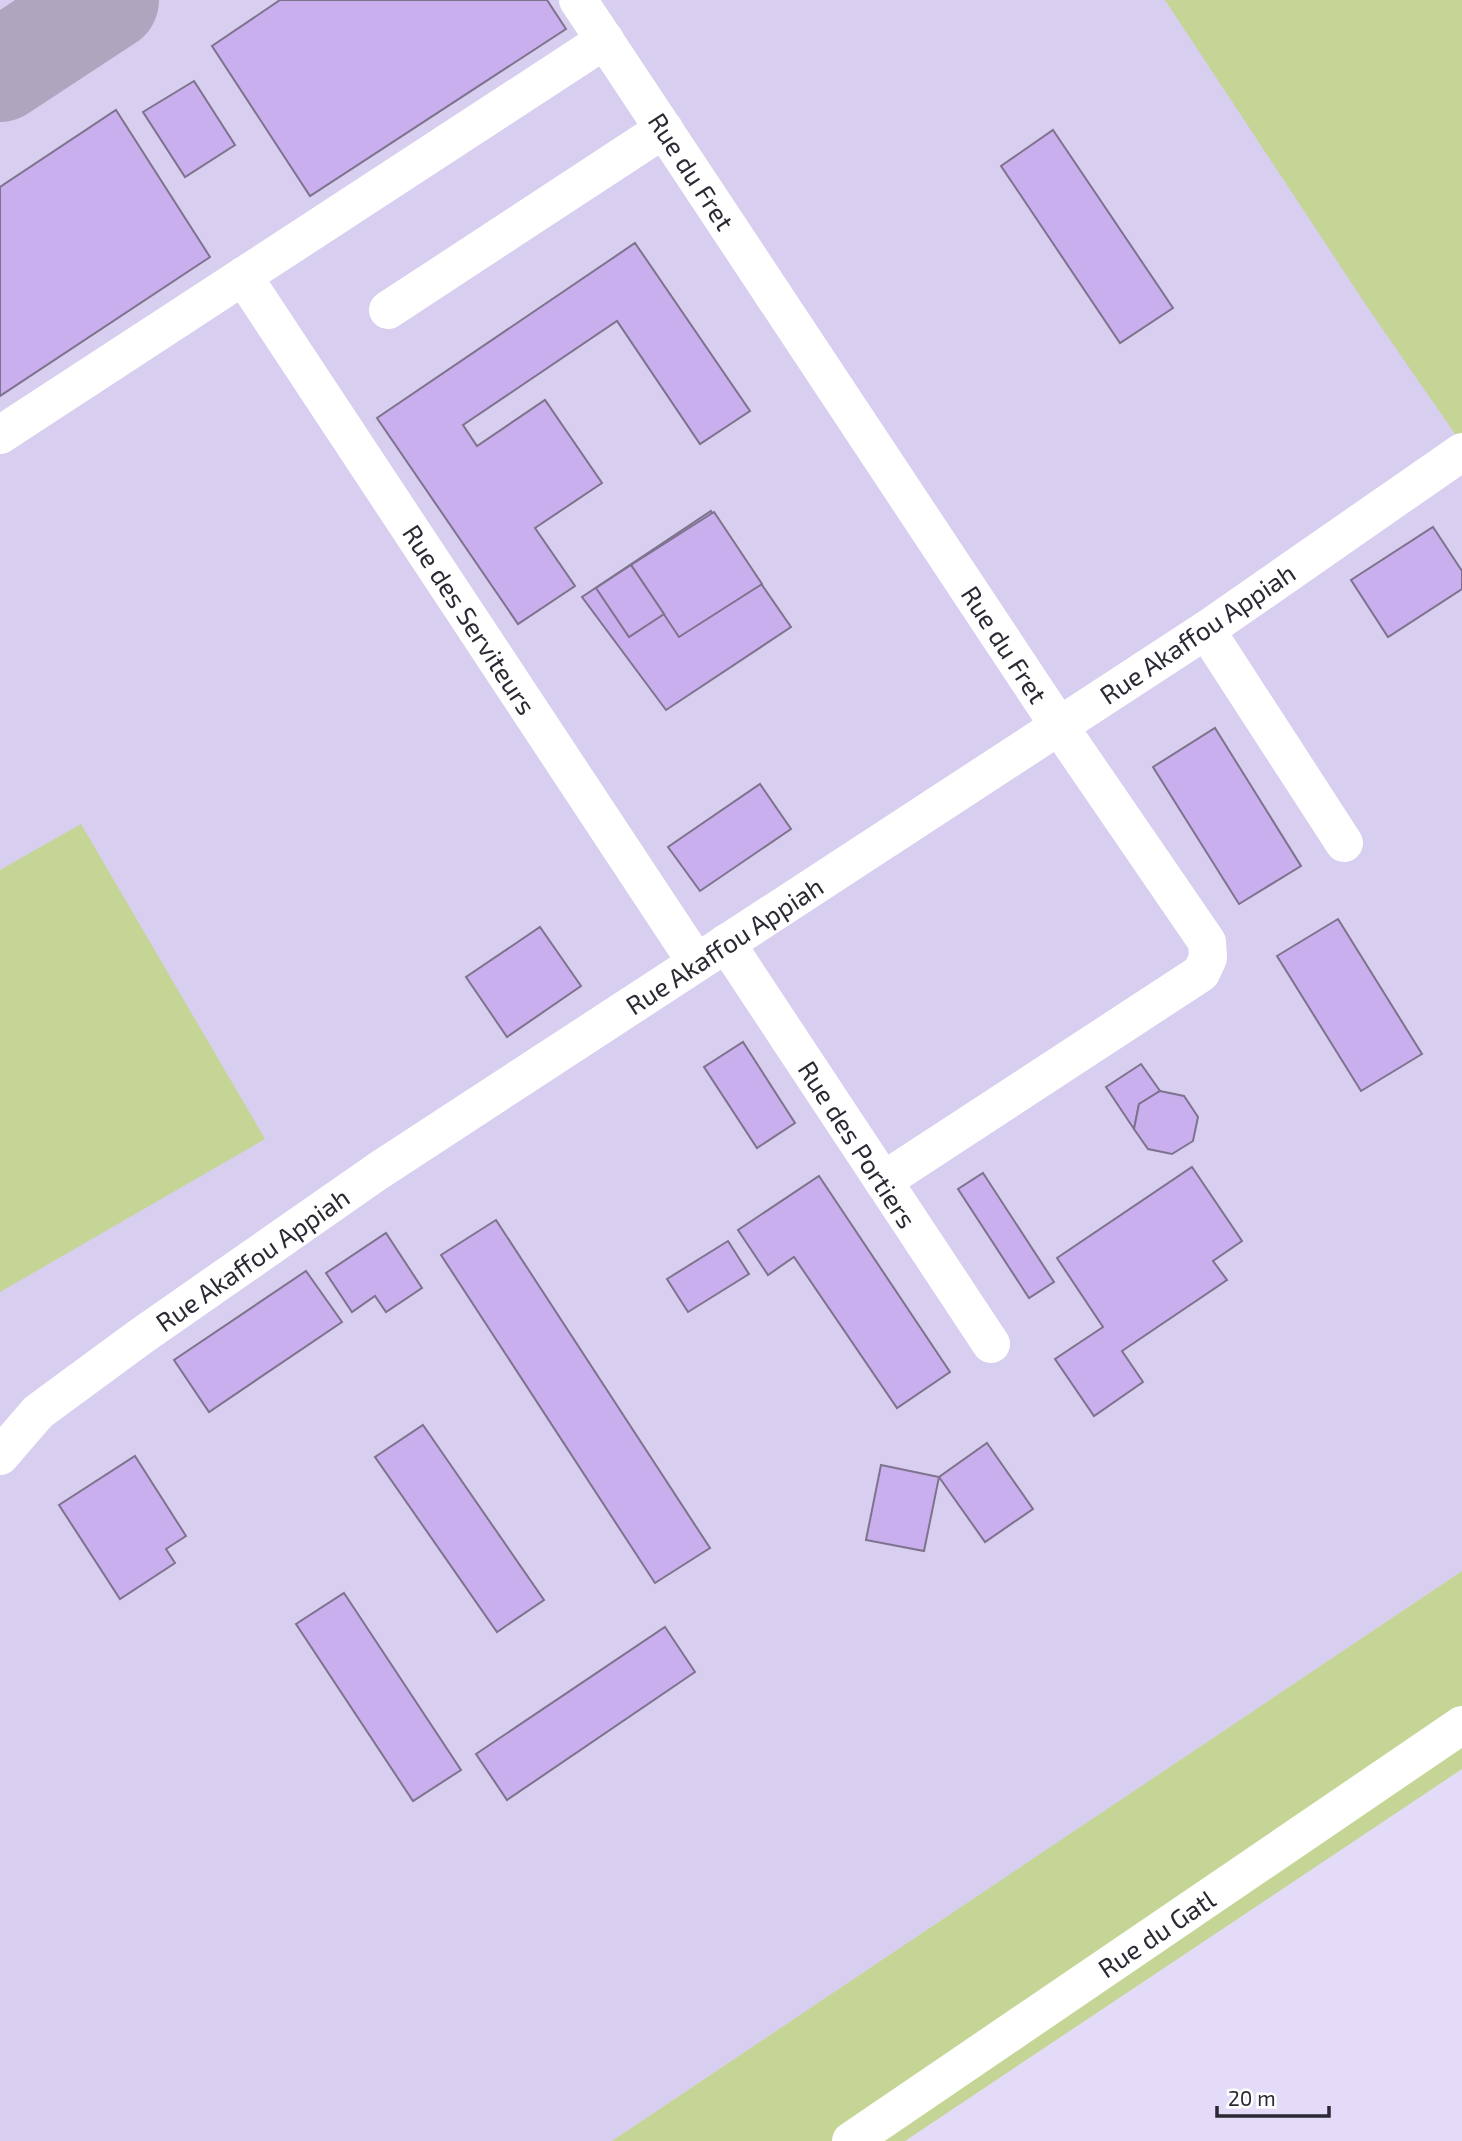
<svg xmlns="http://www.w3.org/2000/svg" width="1462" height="2141" viewBox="0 0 1462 2141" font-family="'Exo 2',sans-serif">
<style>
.built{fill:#d7cef0}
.green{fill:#c5d595}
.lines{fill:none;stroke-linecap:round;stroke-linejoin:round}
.taxiway{stroke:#ada6be;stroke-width:102}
.building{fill:#caafef;stroke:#7e738c;stroke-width:2}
.minor{stroke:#fff;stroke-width:38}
.labels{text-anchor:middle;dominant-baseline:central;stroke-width:5;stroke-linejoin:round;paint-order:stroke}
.street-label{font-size:26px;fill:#2c2934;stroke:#fff}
</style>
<rect width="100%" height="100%" fill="#e3dbf7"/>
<path class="built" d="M0 0H1462V1571L612 2141H0Z"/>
<g class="green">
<path d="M1165 0H1462V444L1368 308Z"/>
<path d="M81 824 265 1139 0 1292V870Z"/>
<path d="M1462 1571V1769L905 2141H612Z"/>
</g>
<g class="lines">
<path class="taxiway" d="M0 71 108 0"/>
</g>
<g class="building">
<path d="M280 0H547L566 29 310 196 212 46Z"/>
<path d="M194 81 235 145 185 177 143 112Z"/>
<path d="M116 110 210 257 0 396V187Z"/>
<path d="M1053 130 1173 308 1120 343 1001 166Z"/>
<path d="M635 243 750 411 700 444 617 321 463 425 477 446 545 400 602 483 535 528 575 586 518 624 377 418Z"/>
<path d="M711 511 791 627 666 710 582 597Z"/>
<path d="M714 512 762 584 679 637 631 565Z"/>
<path d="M1433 527 1462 571V589L1388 637 1351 580Z"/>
<path d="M631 565 664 614 629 637 596 588Z"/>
<path d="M1215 728 1301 866 1239 904 1153 767Z"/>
<path d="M760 784 791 829 700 891 668 847Z"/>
<path d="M1338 919 1422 1054 1361 1091 1277 956Z"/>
<path d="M540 927 581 986 507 1037 466 977Z"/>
<path d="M743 1042 795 1123 757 1148 704 1067Z"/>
<path d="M1141 1064 1160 1091 1139 1104 1134 1129 1106 1087Z"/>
<path d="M1160 1091 1184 1096 1198 1117 1193 1141 1172 1154 1148 1149 1134 1129 1139 1104Z"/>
<path d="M1192 1167 1242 1241 1213 1261 1227 1280 1122 1351 1143 1382 1094 1416 1055 1359 1103 1327 1057 1258Z"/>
<path d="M983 1173 1054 1282 1029 1298 958 1189Z"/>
<path d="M819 1176 950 1372 897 1408 794 1257 768 1275 738 1230Z"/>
<path d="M496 1220 710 1548 655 1583 441 1255Z"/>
<path d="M386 1233 422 1288 386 1312 375 1296 352 1312 326 1273Z"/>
<path d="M728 1241 749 1274 688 1312 667 1279Z"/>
<path d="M306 1271 342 1322 209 1412 174 1360Z"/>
<path d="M423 1425 544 1600 497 1632 375 1457Z"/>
<path d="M987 1443 1033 1509 985 1542 939 1477Z"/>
<path d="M135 1456 186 1536 166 1549 175 1563 120 1599 59 1505Z"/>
<path d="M881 1465 939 1477 924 1551 866 1540Z"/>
<path d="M344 1593 461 1770 413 1801 296 1624Z"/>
<path d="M665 1627 695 1672 507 1800 476 1754Z"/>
</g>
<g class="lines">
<g class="minor">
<path d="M578 0 1059 726 1207 942 1208 958 1201 973 883 1181"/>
<path d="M243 276 696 962"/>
<path d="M388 310 664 129"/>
<path d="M0 435 605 40"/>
<path d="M1206 630 1344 843"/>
<path d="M726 943 991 1344"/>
<path d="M0 1456 38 1412 140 1337 378 1171 1206 630 1462 452"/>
<path d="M851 2141 1462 1725"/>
</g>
</g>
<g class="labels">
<g class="street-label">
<text transform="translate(692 171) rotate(57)">Rue du Fret</text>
<text transform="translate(470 619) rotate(57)">Rue des Serviteurs</text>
<text transform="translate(1197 633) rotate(-34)">Rue Akaffou Appiah</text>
<text transform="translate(1005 644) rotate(57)">Rue du Fret</text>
<text transform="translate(724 945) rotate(-33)">Rue Akaffou Appiah</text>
<text transform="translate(858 1144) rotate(57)">Rue des Portiers</text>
<text transform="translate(252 1259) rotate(-35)">Rue Akaffou Appiah</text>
<text transform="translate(1156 1933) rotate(-34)">Rue du Gatl</text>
</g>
</g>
<path d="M1217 2106v10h112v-10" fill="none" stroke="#2c2934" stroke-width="3.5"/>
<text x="1228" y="2106" font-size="21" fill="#2c2934" stroke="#ffffff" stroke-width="5" paint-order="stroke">20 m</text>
</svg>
